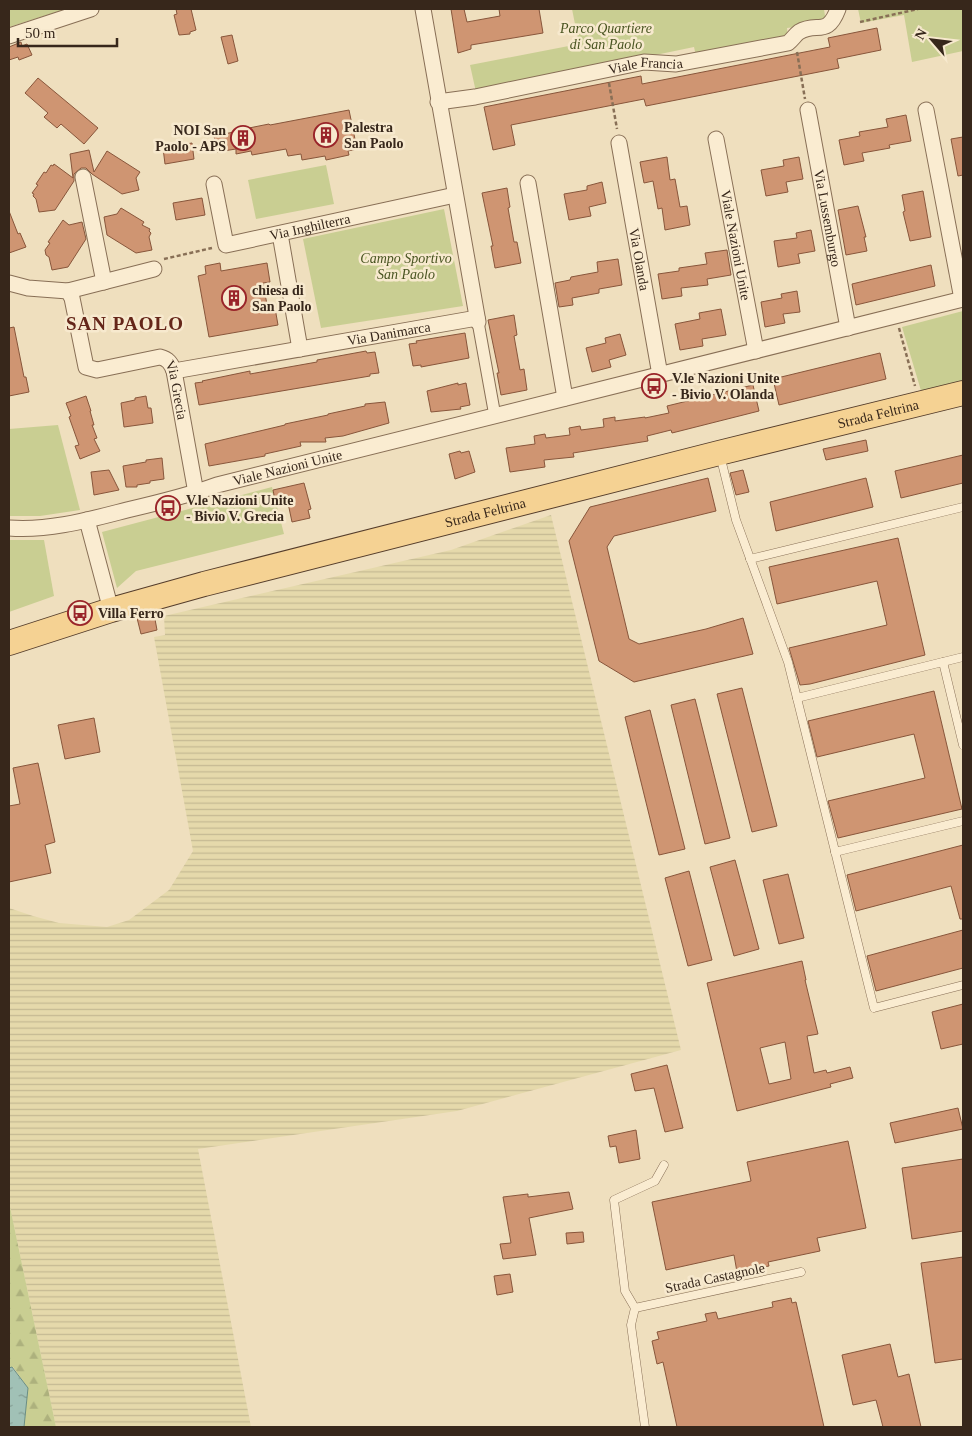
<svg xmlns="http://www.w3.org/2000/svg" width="972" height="1436" viewBox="0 0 972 1436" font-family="Georgia,serif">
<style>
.farmland{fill:url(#farmland-rules)}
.green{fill:#c9ce92}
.forest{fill:url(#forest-firs)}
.water{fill:url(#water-ripples);stroke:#698e84}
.building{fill:#cf9572;stroke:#88563b;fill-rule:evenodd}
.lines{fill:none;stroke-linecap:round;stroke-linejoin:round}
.service-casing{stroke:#886f56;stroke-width:9}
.pedestrian-casing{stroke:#886f56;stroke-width:13}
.minor-casing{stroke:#886f56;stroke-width:17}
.primary-casing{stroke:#553d2b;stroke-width:26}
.path{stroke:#886f56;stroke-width:2.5;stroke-dasharray:4 2.5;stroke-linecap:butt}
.service{stroke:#faecd1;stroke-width:8}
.pedestrian{stroke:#faecd1;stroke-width:11}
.minor{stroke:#faecd1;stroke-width:15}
.primary{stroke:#f5d293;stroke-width:24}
.labels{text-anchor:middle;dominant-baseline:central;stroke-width:5;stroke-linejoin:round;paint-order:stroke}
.park-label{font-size:14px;font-style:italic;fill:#495421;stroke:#f7e9ce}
.street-label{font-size:14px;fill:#37271b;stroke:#f7e9ce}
.poi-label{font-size:14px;font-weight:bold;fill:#37271b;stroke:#f7e9ce;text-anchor:start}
.district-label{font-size:19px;font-weight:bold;letter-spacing:1px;fill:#652619;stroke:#f7e9ce}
</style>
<defs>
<pattern id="farmland-rules" width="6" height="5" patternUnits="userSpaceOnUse" patternTransform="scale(1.25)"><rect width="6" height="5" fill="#e5d9ab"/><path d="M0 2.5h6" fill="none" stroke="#c5ba93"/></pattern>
<pattern id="forest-firs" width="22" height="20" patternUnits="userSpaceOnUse" patternTransform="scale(1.25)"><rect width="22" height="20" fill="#c9ce92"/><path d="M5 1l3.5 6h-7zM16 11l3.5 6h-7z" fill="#adb17d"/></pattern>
<pattern id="water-ripples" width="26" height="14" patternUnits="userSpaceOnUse" patternTransform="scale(1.25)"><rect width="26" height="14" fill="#a1c1b6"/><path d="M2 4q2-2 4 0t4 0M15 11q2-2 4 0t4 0" fill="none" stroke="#849d93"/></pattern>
</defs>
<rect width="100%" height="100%" fill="#efdfbe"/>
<path class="farmland" d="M551 515 681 1050 457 1111 198 1149 251 1427H56L9 1202V908L33 916 59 923 107 927 129 920 169 890 193 851 154 637 165 635 164 616 451 550Z"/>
<g class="green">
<path d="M9 9H66L9 27Z"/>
<path d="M572 9H824L826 23 787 28 788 40 696 56 694 47 476 92 470 65 579 44Z"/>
<path d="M858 9H963V51L912 62 904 15 861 23Z"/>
<path d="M326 165 334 204 256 219 248 180Z"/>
<path d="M444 209 463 306 321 328 303 239Z"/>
<path d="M963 311V384L922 394 902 327Z"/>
<path d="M58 425 80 510 40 516H9V429Z"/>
<path d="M272 487 284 534 136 571 117 588 102 532Z"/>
<path d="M9 540H44L54 596 9 612Z"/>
</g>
<path class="forest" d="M9 1202 56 1427H24L28 1388 13 1367 9 1368Z"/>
<path class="water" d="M12 1367 28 1388 24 1427H9V1368Z"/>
<g class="building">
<path d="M176 9H191L196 30 190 32V34L179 35 174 15 177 14Z"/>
<path d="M451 9H464L467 22 500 16 499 9H539L543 33 471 45V49L458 53Z"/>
<path d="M877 28 881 50 837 59 839 68 646 106 644 99 511 125 515 145 493 150 484 107 641 76 642 84 830 47 828 38Z"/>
<path d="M232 35 238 61 228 64 221 37Z"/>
<path d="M21 42 22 46 27 44 32 55 19 60 18 57 9 60V47Z"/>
<path d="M38 78 98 128 84 144 61 124 57 128 44 117 48 113 25 93Z"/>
<path d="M349 110 357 149 348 151 349 155 326 160 325 156 302 160 301 154 288 156 286 149 252 155 251 151 236 154V149L217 152 214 136 249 129V128L269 124 270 125Z"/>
<path d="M906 115 911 141 889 145 890 148 862 153 864 161 844 165 839 140 860 136 859 132 888 127 886 119Z"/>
<path d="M963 137V175L958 176 951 139Z"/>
<path d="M192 143 194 159 165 164 163 148Z"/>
<path d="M89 150 94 172 107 151 140 172 136 178 139 190 122 194 92 174 86 168H81L74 174V181L55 210 39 212 36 199 33 196 34 194 32 193 38 185 36 184 44 172 46 173 51 165 53 166 54 164 73 178 70 154Z"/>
<path d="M667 157 670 180 675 179 680 207 687 206 690 225 665 230 662 208 658 209 653 181 644 183 640 162Z"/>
<path d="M799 157 803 179 786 182 788 192 766 196 761 170 784 166 783 160Z"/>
<path d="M602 182 606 203 589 207 591 216 569 220 564 194 587 190V186Z"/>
<path d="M507 188 510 207 508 208 514 242H517L521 263 495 268 491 246H493L482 193Z"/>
<path d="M923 191 931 237 910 241 903 212 905 211 902 195Z"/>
<path d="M202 198 205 215 176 220 173 203Z"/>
<path d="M858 206 866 237H864L867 251 846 255 838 210Z"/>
<path d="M121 208 144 222 142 225 150 229 149 231 151 233 149 237 152 250 136 253 107 235 104 217 117 214Z"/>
<path d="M9 211 18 234 20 233 26 247 9 253Z"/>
<path d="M63 220 69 225 82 222 86 239 68 267 52 270 49 257 46 255 45 250 50 243 48 242Z"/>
<path d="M811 230 815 251 798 254 800 263 778 267 774 241 797 238 796 233Z"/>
<path d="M727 250 731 275 707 279 708 285 681 288 682 296 662 299 658 274 679 271V268L707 264 705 253Z"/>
<path d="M618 259 622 285 599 289V293L572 298 573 305 559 307 555 283 570 280 571 277 598 272 597 262Z"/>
<path d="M220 263 221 271 267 263 270 282 263 283 268 310 275 308 278 325 209 337 198 276 206 274 205 266Z"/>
<path d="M931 265 935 286 856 305 852 284Z"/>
<path d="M797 291 800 312 783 314 785 323 765 327 761 302 782 298 781 294Z"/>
<path d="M721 309 726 335 702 339 703 346 680 350 675 324 700 319 699 313Z"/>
<path d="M514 315 517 335 514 336 520 370 524 369 527 390 501 395 497 373H499L488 320Z"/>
<path d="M14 327 24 377H26L29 392 9 396V328Z"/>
<path d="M465 333 469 358 421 367V365L413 366 409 344 417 343 416 341Z"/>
<path d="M620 334 626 355 609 360 611 367 592 372 586 348 606 343 605 338Z"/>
<path d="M366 351 367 353 375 352 379 373 370 374V376L199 405 195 383 203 382 202 381 250 371V374L317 362V360Z"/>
<path d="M880 353 886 379 779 405 773 379Z"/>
<path d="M458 383V385L466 383 470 405 460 407 461 409 431 412 427 391Z"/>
<path d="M753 385 759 411 672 433 671 430 647 436 648 441 573 453 574 457 544 460 545 467 510 472 506 448 535 444 534 436 545 434 546 438 570 435 569 428 580 426 581 430 604 427 603 419 615 417V421L645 417V418L669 413 667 406Z"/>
<path d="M86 396 91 411H90L94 425H92L97 438 94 439 100 451 80 459 75 446 79 445 69 417 71 416 66 403Z"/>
<path d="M146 396 148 408H151L153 423 124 427 121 403 135 400V398Z"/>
<path d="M385 402 389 423 343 436 325 438 326 442H300L301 446 265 454V456L209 466 205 444 285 425V424L328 415V414L365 406V404Z"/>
<path d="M866 440 868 451 826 460 823 449Z"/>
<path d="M460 451 461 453 469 451 475 472 455 479 449 454Z"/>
<path d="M963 455V483L901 498 895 471Z"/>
<path d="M162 458 164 479 150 481V483L137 485V487H126L123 466 146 462V460Z"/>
<path d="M109 470 119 490 94 495 91 472Z"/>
<path d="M743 470 749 492 736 495 730 473Z"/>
<path d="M708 478 716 511 614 536 607 547 629 639 639 644 706 629 743 618 753 654 634 682 599 661 569 541 590 507Z"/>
<path d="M866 478 873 507 776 531 770 502Z"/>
<path d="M304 483 311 509 308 510 310 518 292 522 288 503 276 505 273 490Z"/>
<path d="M898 538 925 655 810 684 800 685 789 648 887 625 877 581 777 604 769 567Z"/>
<path d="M154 614 157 630 141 634 137 618Z"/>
<path d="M742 688 777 826 752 832 717 694Z"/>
<path d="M934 691 962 809 838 838 828 801 925 778 914 734 817 757 808 721Z"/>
<path d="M695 699 730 838 705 844 671 705Z"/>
<path d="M650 710 685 849 659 855 625 717Z"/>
<path d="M94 718 100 752 65 759 58 725Z"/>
<path d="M38 763 55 842 45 845 51 873 9 882V806L20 804 13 768Z"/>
<path d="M963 845V919H960L951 886 856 911 847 875Z"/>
<path d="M735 860 759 949 734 956 710 867Z"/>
<path d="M689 871 712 960 688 966 665 878Z"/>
<path d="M788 874 804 938 779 944 763 880Z"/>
<path d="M963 930V968L876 991 867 956Z"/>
<path d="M802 961 806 980H805L818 1034 807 1036 814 1073 826 1070 827 1073 850 1067 853 1078 830 1084 831 1087 737 1111 707 983ZM785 1042 791 1079 769 1084 760 1048Z"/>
<path d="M963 1004V1044L941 1049 932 1012Z"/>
<path d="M667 1065 683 1128 665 1132 654 1088 635 1091 631 1074Z"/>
<path d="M958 1108 963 1129 895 1143 890 1123Z"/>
<path d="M636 1130 640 1159 619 1163 616 1146 610 1147 608 1136Z"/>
<path d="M848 1141 866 1228 817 1238 820 1251 768 1262 769 1266 737 1272 734 1255 666 1270 652 1202 751 1181 747 1162Z"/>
<path d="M963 1159V1231L912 1239 902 1168Z"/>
<path d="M569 1192 573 1209 529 1218 536 1255 503 1259 500 1244 511 1243 503 1197 528 1194V1197Z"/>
<path d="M583 1232 584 1242 567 1244 566 1233Z"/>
<path d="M963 1257V1359L935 1363 921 1263Z"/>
<path d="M510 1274 513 1292 497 1295 494 1276Z"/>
<path d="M791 1298 792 1303 796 1302 824 1427H677L663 1362 657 1364 652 1341 659 1339 657 1332 707 1321 705 1314 716 1312 718 1319 773 1307 772 1302Z"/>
<path d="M890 1344 898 1377 909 1374 921 1427H883L876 1400 853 1405 842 1355Z"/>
</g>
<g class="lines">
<defs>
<g id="service">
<path d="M720 455 736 520 788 662 874 1008 963 985"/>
<path d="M750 559 963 507"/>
<path d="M943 662 963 745"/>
<path d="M797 698 963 657"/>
<path d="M835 852 963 821"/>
<path d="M635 1308 625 1291 614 1200 655 1181 664 1165"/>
<path d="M645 1427 631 1325 635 1308 801 1272"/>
</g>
<path id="pedestrian" d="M478 322 495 416"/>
<g id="minor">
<path d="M423 9 478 322"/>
<path d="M9 36 91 9"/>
<path id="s1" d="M438 102 475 97 644 62 676 64 788 43C792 40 795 35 799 32 817 21 827 38 838 9"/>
<path id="s2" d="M808 110 848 328"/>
<path d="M926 110 962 299"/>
<path id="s3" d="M716 139 756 351"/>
<path id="s4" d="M619 143 660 375"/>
<path d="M83 177 104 282"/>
<path d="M528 183 565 398"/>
<path id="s5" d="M214 184 226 245 455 195"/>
<path d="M280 234 300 349"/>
<path id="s6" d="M9 283 28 288 68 291 72 298 86 367 97 370 160 357C168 359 171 363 174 371L196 493"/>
<path d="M68 291 154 269"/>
<path id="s7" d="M174 371 477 318"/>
<path d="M87 520 111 610"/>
<path id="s8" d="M9 528C50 531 88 520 127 510 157 503 187 496 217 485L963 299"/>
</g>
<g id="primary">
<path id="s9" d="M9 643 111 610 204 584 719 453 963 393"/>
</g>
</defs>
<use href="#service" class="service-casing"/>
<use href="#pedestrian" class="pedestrian-casing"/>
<use href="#minor" class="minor-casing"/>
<use href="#primary" class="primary-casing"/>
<g class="path">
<path d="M860 22 918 9"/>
<path d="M797 52 805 99"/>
<path d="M609 83 617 129"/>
<path d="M164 259 212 248"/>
<path d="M899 328 915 386"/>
</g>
<use href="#service" class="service"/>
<use href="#pedestrian" class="pedestrian"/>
<use href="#minor" class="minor"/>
<use href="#primary" class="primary"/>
</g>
<defs>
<symbol id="building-ring" viewBox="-11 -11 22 22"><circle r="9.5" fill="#f7e9ce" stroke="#992429" stroke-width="1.5"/><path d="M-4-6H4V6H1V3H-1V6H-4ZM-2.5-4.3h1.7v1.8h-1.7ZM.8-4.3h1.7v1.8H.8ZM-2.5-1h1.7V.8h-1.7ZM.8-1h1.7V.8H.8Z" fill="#992429"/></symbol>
<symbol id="bus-ring" viewBox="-11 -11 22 22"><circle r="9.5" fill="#f7e9ce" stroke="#992429" stroke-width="1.5"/><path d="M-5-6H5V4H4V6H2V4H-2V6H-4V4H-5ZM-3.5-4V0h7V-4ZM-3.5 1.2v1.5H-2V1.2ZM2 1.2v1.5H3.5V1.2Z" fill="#992429"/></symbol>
</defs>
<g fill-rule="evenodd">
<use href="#building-ring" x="312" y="121" width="28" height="28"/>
<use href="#building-ring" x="229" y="124" width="28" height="28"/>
<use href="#building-ring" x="220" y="284" width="28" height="28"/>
<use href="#bus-ring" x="640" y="372" width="28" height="28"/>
<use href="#bus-ring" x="154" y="494" width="28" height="28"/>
<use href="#bus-ring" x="66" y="599" width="28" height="28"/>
</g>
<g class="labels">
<g class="park-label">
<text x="606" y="28">Parco Quartiere<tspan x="606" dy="16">di San Paolo</tspan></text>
<text x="406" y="258">Campo Sportivo<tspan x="406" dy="16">San Paolo</tspan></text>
</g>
<g class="street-label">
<text stroke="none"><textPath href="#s1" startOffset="211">Viale Francia</textPath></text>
<text stroke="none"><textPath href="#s2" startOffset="110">Via Lussemburgo</textPath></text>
<text stroke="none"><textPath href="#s5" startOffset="148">Via Inghilterra</textPath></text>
<text stroke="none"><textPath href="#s3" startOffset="108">Viale Nazioni Unite</textPath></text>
<text stroke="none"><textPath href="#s4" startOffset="118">Via Olanda</textPath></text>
<text stroke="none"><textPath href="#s7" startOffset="218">Via Danimarca</textPath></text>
<text stroke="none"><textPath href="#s6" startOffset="254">Via Grecia</textPath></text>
<text stroke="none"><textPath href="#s9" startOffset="899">Strada Feltrina</textPath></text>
<text stroke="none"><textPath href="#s8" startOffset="286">Viale Nazioni Unite</textPath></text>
<text stroke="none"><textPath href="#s9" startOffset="494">Strada Feltrina</textPath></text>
<text transform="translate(715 1278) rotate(-12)">Strada Castagnole</text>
</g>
<g class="poi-label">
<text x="344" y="127">Palestra<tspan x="344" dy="16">San Paolo</tspan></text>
<text x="226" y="130" text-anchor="end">NOI San<tspan x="226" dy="16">Paolo - APS</tspan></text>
<text x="252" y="290">chiesa di<tspan x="252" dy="16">San Paolo</tspan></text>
<text x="672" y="378">V.le Nazioni Unite<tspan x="672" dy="16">- Bivio V. Olanda</tspan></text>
<text x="186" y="500">V.le Nazioni Unite<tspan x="186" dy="16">- Bivio V. Grecia</tspan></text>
<text x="98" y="613">Villa Ferro</text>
</g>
<g class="district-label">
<text x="125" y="323">SAN PAOLO</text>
</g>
</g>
<rect width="972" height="1436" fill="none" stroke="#37271b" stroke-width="20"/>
<g transform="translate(932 40) rotate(298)" stroke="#f7e9ce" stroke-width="4" paint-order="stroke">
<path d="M0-4L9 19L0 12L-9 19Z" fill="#37271b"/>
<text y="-8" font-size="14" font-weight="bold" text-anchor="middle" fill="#37271b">N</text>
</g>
<path d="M18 38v8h99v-8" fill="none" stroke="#37271b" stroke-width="2.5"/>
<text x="25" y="38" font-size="15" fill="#37271b" stroke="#f7e9ce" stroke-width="4" paint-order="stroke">50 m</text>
</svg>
